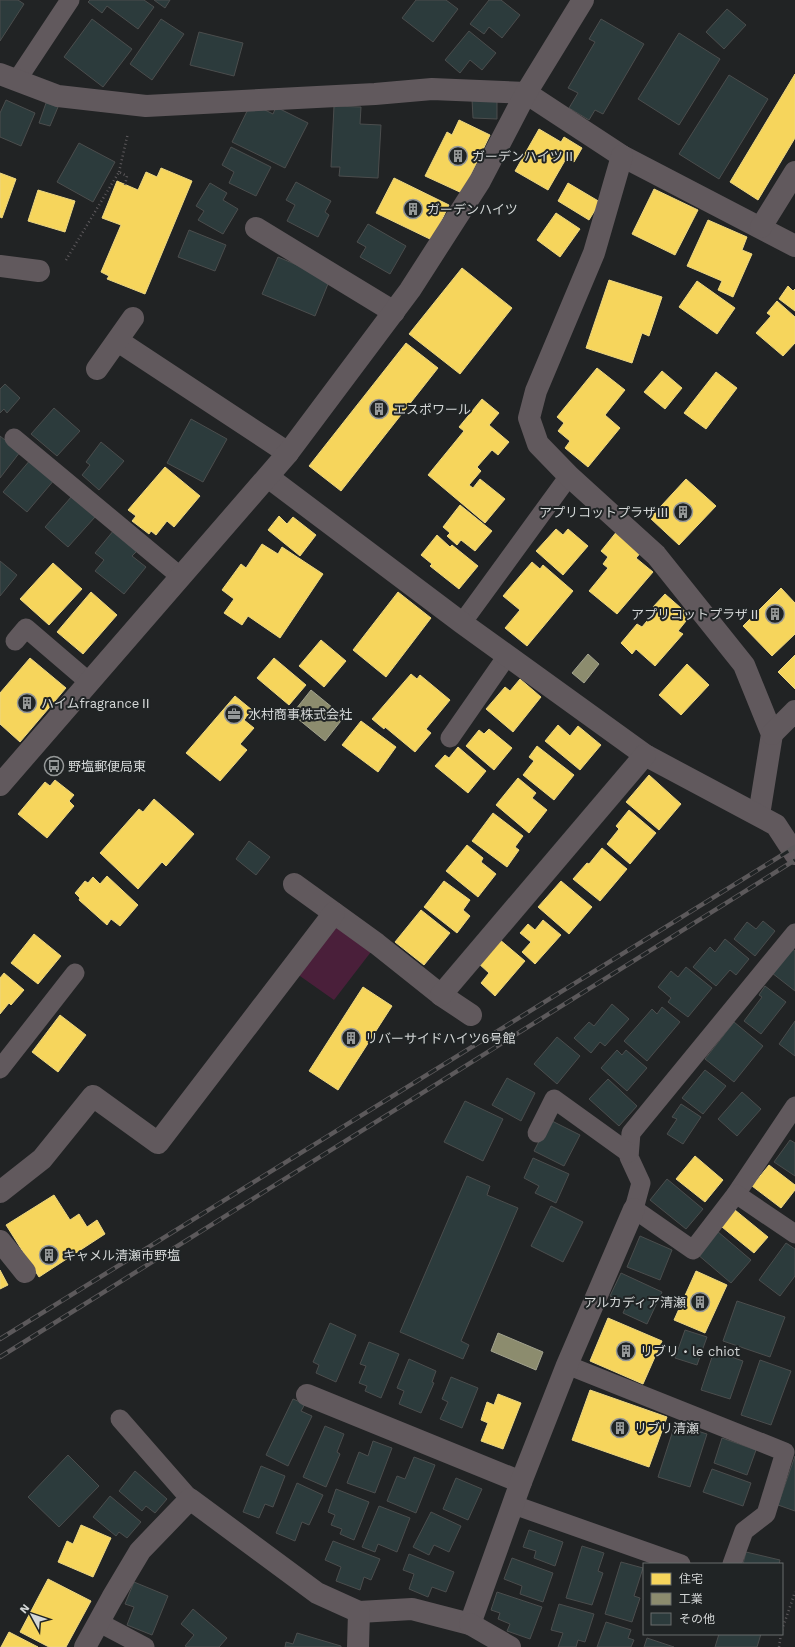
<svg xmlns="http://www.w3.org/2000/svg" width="795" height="1647" viewBox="0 0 795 1647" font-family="'Work Sans','Noto Sans JP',sans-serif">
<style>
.green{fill:#4a1f3a}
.homes{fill:#f6d55c;stroke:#ecd681}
.industry{fill:#8c8c6e;stroke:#a2a28e}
.building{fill:#2c3b3c;stroke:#4b4d4d}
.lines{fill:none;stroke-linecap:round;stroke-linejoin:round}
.path{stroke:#5e5a5d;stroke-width:2.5;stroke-dasharray:1 3;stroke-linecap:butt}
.lane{stroke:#61595d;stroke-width:19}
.street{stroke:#61595d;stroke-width:22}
.rail-casing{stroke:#5c595b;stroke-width:4.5}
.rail{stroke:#202425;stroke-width:3;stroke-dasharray:9;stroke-linecap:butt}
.labels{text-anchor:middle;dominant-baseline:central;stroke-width:4;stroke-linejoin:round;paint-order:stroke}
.poi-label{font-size:13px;fill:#d4d7d7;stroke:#202425;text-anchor:start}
</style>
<rect width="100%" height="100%" fill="#212324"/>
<path class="green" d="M334 913 377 944 334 1000 290 969Z"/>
<g class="homes">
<path d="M795 74V138L758 200 730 182Z"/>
<path d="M459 120 490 135 462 193 425 176 447 132 452 135Z"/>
<path d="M539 129 561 142 564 137 582 148 574 162 567 157 548 190 515 171Z"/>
<path d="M161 168 192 181 145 294 107 279 109 276 101 272 121 225 102 218 117 181 138 190 146 172 157 177Z"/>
<path d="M0 173 16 179 2 218 0 217Z"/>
<path d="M394 178 449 205 432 240 376 213Z"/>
<path d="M568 183 600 202 589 220 558 201Z"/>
<path d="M654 189 698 210 675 255 632 234Z"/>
<path d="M38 190 75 201 65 232 28 221Z"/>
<path d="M556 213 580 229 560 257 537 240Z"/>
<path d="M708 220 747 237 742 250 752 254 733 297 718 290 722 281 687 266Z"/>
<path d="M462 268 512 308 460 374 409 334Z"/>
<path d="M609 280 662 297 649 336 642 333 632 363 586 348Z"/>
<path d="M697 281 735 308 717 334 679 307Z"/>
<path d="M788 286 793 291 795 289V311L779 299Z"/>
<path d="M777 301 795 317V343L783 356 756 333 771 316 767 313Z"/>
<path d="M406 343 438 368 341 491 309 466Z"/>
<path d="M597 368 625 390 605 415 620 428 588 467 565 448 570 441 558 431 564 423 557 417Z"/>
<path d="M662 371 682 388 665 409 644 392Z"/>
<path d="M716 372 737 388 706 429 684 413Z"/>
<path d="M482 399 499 413 489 425 509 442 498 455 492 450 477 467 481 471 469 485 473 488 480 479 505 499 485 523 428 475 464 431 459 427Z"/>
<path d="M165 467 200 496 174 527 167 521 156 535 151 531 149 534 132 521 136 516 128 510Z"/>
<path d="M686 479 716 506 679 545 650 518Z"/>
<path d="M460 505 492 531 475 551 461 540 457 545 447 536 450 533 443 527Z"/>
<path d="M279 516 287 524 293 517 316 535 300 556 268 530Z"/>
<path d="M556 529 563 535 568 529 588 546 563 575 536 551Z"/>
<path d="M618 530 643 550 636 558 653 572 617 614 589 591 608 568 603 564 608 557 601 551Z"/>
<path d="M437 535 450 547 452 545 478 566 459 589 430 566 432 564 421 555Z"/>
<path d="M262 544 278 554 282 547 323 574 280 638 248 616 242 625 224 613 234 599 222 590 241 564 246 568Z"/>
<path d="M532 562 540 569 543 565 573 591 527 646 505 628 520 610 503 596Z"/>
<path d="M53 563 82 589 49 625 20 599Z"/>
<path d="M781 588 795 603V634L772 656 743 626Z"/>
<path d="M91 592 117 615 83 654 57 632Z"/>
<path d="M398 592 431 618 386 677 353 650Z"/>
<path d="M665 594 690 616 678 631 683 634 655 666 636 649 632 654 621 643 637 624 642 627 656 610 653 607Z"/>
<path d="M321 640 346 661 324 687 299 666Z"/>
<path d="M795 655V689L778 672Z"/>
<path d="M30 658 66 688 20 742 0 724V693Z"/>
<path d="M274 658 306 685 289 705 257 678Z"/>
<path d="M687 664 709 685 681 715 659 695Z"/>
<path d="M411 674 417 679 420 675 450 700 426 729 431 733 415 752 385 727 384 729 372 719Z"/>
<path d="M520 679 541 697 513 732 486 709 505 687 510 691Z"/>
<path d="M235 696 252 710 244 720 254 728 240 744 247 750 220 781 186 753Z"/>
<path d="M361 721 396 747 378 772 342 745Z"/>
<path d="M558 725 570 736 578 726 601 745 580 770 545 741Z"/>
<path d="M489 729 512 748 494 770 466 746 479 730 484 734Z"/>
<path d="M537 746 574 775 554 800 523 775 534 761 529 757Z"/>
<path d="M458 747 486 771 468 793 435 766 445 755 449 758Z"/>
<path d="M649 775 681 804 659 830 626 802Z"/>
<path d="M518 778 536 793 532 798 547 810 529 833 496 805Z"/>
<path d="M55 780 74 795 69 801 74 806 47 838 18 814 45 782 50 786Z"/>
<path d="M154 799 194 834 166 866 162 862 138 889 100 853 139 809 143 812Z"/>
<path d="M629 810 656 833 630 864 607 844 619 829 616 826Z"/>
<path d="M493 813 523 836 515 847 519 850 507 867 472 841Z"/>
<path d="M467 845 483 858 481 862 496 874 478 897 446 871Z"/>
<path d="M602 848 627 869 600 901 573 879 587 863 589 864Z"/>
<path d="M107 876 138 905 120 926 111 919 107 925 79 900 80 898 75 893 85 881 88 883 93 877 100 884Z"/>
<path d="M444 881 470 900 463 910 470 916 457 933 424 907Z"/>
<path d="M561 881 592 907 569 934 538 907Z"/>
<path d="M421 910 450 933 424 965 395 942Z"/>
<path d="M543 920 561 935 535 964 522 952 531 942 520 933 528 924 535 930Z"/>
<path d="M34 934 61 956 38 984 11 963Z"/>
<path d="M499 939 525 961 495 996 481 983 489 973 478 963Z"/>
<path d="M4 973 24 990 11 1005 9 1003 0 1014V978Z"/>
<path d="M363 987 392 1006 338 1090 309 1071Z"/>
<path d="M60 1015 86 1035 58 1072 32 1052Z"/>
<path d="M695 1156 723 1180 705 1202 676 1179Z"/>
<path d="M769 1165 795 1185V1190L781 1208 752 1186Z"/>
<path d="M54 1195 70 1220 79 1214 87 1227 97 1220 105 1234 39 1277 6 1225Z"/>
<path d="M735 1210 768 1237 754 1253 722 1227Z"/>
<path d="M0 1270 8 1285 0 1289Z"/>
<path d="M696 1271 727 1285 705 1333 674 1320Z"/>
<path d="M608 1318 662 1341 643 1384 590 1361Z"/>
<path d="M590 1390 667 1417 649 1467 572 1440Z"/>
<path d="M498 1394 521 1403 503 1449 481 1441 488 1423 481 1420 487 1402 494 1405Z"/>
<path d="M81 1525 111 1538 93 1577 58 1562 67 1541 73 1544Z"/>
<path d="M48 1579 91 1601 66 1647H49L20 1632Z"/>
<path d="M9 1632 38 1647H1Z"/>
</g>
<g class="industry">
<path d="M588 654 599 664 584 683 572 673Z"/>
<path d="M311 690 344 717 325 741 292 714Z"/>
<path d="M498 1333 543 1352 536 1370 491 1351Z"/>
</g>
<g class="building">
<path d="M0 0H18L24 4 0 41Z"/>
<path d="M90 0H144L154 7 138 29 107 6 102 13 88 2Z"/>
<path d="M154 0H170L165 8Z"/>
<path d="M416 0H446L458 9 433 42 402 18Z"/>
<path d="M489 0H501L520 15 502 38 489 27 484 34 470 24Z"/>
<path d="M727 9 746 25 724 49 706 32Z"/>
<path d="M92 19 132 49 103 87 64 57Z"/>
<path d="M161 19 184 34 152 80 130 64Z"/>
<path d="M601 19 644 44 603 114 595 110 589 120 569 108 578 93 568 88 595 42 589 39Z"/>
<path d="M469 31 496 53 482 70 470 60 460 73 445 60Z"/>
<path d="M199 32 243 43 234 76 190 65Z"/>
<path d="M679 33 720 59 679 125 638 99Z"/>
<path d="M729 75 768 99 719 179 679 154Z"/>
<path d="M472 99 497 100V119L473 118Z"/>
<path d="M6 100 35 113 21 146 0 137V113Z"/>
<path d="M46 103 58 107 50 126 39 123Z"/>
<path d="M251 103 273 114 276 107 308 123 285 168 232 142Z"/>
<path d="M334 106 361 107 360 124 381 125 378 178 339 176 340 167H331Z"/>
<path d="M79 143 115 162 93 202 57 182Z"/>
<path d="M231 147 271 167 256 196 229 183 234 172 222 165Z"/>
<path d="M296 182 331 201 325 212 329 215 318 237 287 221 295 205 286 200Z"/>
<path d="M210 183 227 193 223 200 238 209 223 234 198 220 204 211 196 206Z"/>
<path d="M368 224 406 246 390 274 360 257 366 247 357 242Z"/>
<path d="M189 230 226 245 215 271 178 257Z"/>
<path d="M278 257 330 279 315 316 262 294Z"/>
<path d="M5 384 20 398 7 413 4 409 0 413V389Z"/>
<path d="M54 408 80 431 57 456 31 434Z"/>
<path d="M191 419 227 439 203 482 167 463Z"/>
<path d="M0 436 20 452 0 478Z"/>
<path d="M101 442 124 461 99 490 82 475 90 465 86 462Z"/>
<path d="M31 459 55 479 27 512 3 492Z"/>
<path d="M72 496 95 517 68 547 45 527Z"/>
<path d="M114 530 138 550 132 556 146 567 124 594 95 571 104 560 95 553Z"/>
<path d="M0 561 17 575 0 596Z"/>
<path d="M249 841 270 857 256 875 236 859Z"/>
<path d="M763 921 775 931 755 956 734 939 747 922 756 929Z"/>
<path d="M725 939 749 959 736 975 730 970 716 986 693 967 710 947 715 952Z"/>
<path d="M791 948 795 951V991L772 973Z"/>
<path d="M686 967 712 988 688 1017 668 1002 671 998 658 987 671 971 678 977Z"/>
<path d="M765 986 786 1002 761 1034 744 1021 762 997 759 995Z"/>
<path d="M612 1004 629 1019 605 1046 600 1042 591 1053 574 1038 589 1022 594 1026Z"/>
<path d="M662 1007 680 1022 647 1061 624 1041 652 1009 657 1014Z"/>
<path d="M795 1021V1056L779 1044Z"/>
<path d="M734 1022 763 1046 734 1082 705 1059Z"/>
<path d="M557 1037 580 1056 557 1084 534 1064Z"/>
<path d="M617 1050 622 1055 626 1050 647 1068 627 1091 601 1068Z"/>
<path d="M705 1070 726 1086 703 1114 682 1098Z"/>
<path d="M507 1078 535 1093 521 1121 492 1105Z"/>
<path d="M608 1079 637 1106 619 1126 589 1099Z"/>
<path d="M742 1092 761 1109 737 1136 718 1119Z"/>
<path d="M465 1101 503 1119 483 1161 444 1142Z"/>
<path d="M681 1104 701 1117 683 1144 667 1134 677 1119 672 1117Z"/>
<path d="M550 1120 580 1135 564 1166 534 1151Z"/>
<path d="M790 1140 795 1143V1176L774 1162Z"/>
<path d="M533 1158 569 1174 556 1203 535 1193 539 1186 524 1178Z"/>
<path d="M467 1176 490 1186 487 1195 518 1208 461 1341 469 1345 463 1359 400 1332Z"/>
<path d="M667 1179 703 1209 686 1229 650 1200Z"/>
<path d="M551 1206 583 1222 563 1262 531 1246Z"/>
<path d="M717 1231 751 1260 731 1283 697 1254Z"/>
<path d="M640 1236 672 1250 660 1280 627 1267Z"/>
<path d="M786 1243 795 1249V1276L780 1296 759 1280Z"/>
<path d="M621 1273 662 1292 647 1324 623 1313 627 1304 610 1296Z"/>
<path d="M737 1301 785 1317 770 1357 723 1341Z"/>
<path d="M330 1323 356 1335 336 1382 316 1373 319 1365 313 1362Z"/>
<path d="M685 1330 707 1337 697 1365 675 1358Z"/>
<path d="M369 1342 399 1354 381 1398 365 1391 367 1386 359 1383 366 1366 360 1364Z"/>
<path d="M714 1351 743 1361 730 1399 701 1390Z"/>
<path d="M409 1359 436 1371 432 1382 434 1383 421 1413 399 1404 404 1391 397 1388Z"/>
<path d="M760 1360 791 1371 771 1425 741 1415Z"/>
<path d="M451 1377 478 1388 462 1428 440 1419 448 1402 442 1399Z"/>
<path d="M293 1399 305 1404 301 1411 312 1416 288 1466 266 1455Z"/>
<path d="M675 1424 707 1434 690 1487 658 1477Z"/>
<path d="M325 1426 344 1434 337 1452 340 1454 326 1487 303 1477Z"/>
<path d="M722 1438 756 1450 747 1475 714 1463Z"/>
<path d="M373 1441 392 1448 375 1493 347 1483 359 1452 368 1456Z"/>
<path d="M68 1455 99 1486 59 1527 28 1497Z"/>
<path d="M795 1456V1511L778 1505Z"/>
<path d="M414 1457 435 1465 416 1513 387 1501 397 1476 405 1479Z"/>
<path d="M261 1466 285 1476 273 1507 265 1504 259 1518 243 1512Z"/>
<path d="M712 1469 751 1483 743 1506 703 1492Z"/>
<path d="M135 1471 167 1499 155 1513 146 1506 142 1511 119 1491Z"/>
<path d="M456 1478 482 1489 468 1520 443 1509Z"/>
<path d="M297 1483 323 1495 309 1525 302 1522 295 1541 276 1533Z"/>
<path d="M336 1489 369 1502 354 1540 340 1534 342 1529 331 1525 335 1515 328 1512Z"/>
<path d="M110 1496 141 1522 127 1538 119 1532 116 1536 93 1517Z"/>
<path d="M379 1506 410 1518 397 1552 378 1544 375 1552 362 1547Z"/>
<path d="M431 1512 461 1526 449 1552 434 1545 429 1555 413 1547Z"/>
<path d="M529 1530 563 1542 555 1566 534 1558 536 1551 523 1547Z"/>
<path d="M333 1541 380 1559 371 1580 364 1577 360 1590 336 1581 341 1567 325 1560Z"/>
<path d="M582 1546 604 1553 598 1571 603 1573 592 1605 566 1598Z"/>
<path d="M746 1552 780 1560 779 1564H743Z"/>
<path d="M409 1554 454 1572 446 1592 432 1587 428 1597 409 1589 414 1574 403 1570Z"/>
<path d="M512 1558 553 1573 543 1602 520 1594 522 1586 504 1579Z"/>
<path d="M621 1562 643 1568 634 1596 640 1598 632 1622 605 1614Z"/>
<path d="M134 1582 168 1596 152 1635 127 1625 134 1607 125 1604Z"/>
<path d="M497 1592 542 1607 530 1639 507 1631 510 1624 498 1619 500 1613 491 1610Z"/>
<path d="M559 1604 594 1614 585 1642 578 1640 576 1647H558L563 1633 551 1630Z"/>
<path d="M193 1609 227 1638 219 1647H187L185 1646 194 1635 181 1624Z"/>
<path d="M606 1622 631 1630 628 1638 634 1640 631 1647H597Z"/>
<path d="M297 1633 341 1646V1647H285L286 1642 293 1644Z"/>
<path d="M719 1634H761L757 1647H715Z"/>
<path d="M647 1638 674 1647H644Z"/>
</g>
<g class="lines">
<g class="path">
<path d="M119 172 128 133"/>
<path d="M66 260 119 172 127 176 125 185"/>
<path d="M782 1630 795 1592"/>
<path d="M779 1647 781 1634"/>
</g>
<g class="lane">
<path d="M17 80 70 0"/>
<path d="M14 438 181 577"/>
<path d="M462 623 569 476"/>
<path d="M15 641 26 628 89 682"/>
<path d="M450 738 507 656"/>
<path d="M795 933 631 1133 629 1157 641 1183 634 1209 693 1250 736 1194 795 1106"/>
<path d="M0 1069 75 973"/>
<path d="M537 1133 554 1099 629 1153"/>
<path d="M736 1194 795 1234"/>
<path d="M567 1365 785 1452 766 1514 744 1531 732 1564"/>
<path d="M120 1419 190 1499"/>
<path d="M514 1505 681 1564"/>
<path d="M98 1622 145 1647"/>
</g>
<g class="street">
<path d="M0 74 58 96 146 106 375 94 432 89 526 93 622 156 795 246"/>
<path d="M622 156 594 253 536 391 529 418 538 444 569 476 656 555 744 665 772 734 759 815"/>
<path d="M761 227 795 172"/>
<path d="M256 228 394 312"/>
<path d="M0 266 39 271"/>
<path d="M118 341 288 453"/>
<path d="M97 369 133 318"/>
<path d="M268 477 462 623 645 755 776 825 795 854"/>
<path d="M772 734 795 711"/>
<path d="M0 785 288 453 410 290 480 181 526 93 583 0"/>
<path d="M294 884 377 944 441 995 471 1015"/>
<path d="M441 995 645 755"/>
<path d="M0 1192 42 1159 93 1096 158 1143 334 913"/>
<path d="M0 1241 25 1272"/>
<path d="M307 1395 521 1482"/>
<path d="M359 1612 412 1609 470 1624 521 1482 567 1365 634 1209"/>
<path d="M470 1624 510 1647"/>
<path d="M85 1647 112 1598 140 1551 190 1499 317 1593 359 1612 358 1647"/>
</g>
<defs>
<g id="rail">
<path d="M0 1339 795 847"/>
<path d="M0 1357 795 860"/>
</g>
</defs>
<use href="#rail" class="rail-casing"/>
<use href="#rail" class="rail"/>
</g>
<defs>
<symbol id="building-ring" viewBox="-11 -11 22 22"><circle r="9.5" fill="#202425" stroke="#959898" stroke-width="1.5"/><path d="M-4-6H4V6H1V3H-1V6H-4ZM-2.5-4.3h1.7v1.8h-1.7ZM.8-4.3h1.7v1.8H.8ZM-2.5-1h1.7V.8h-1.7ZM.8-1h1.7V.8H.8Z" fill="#959898"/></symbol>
<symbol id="office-ring" viewBox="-11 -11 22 22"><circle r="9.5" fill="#202425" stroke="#959898" stroke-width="1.5"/><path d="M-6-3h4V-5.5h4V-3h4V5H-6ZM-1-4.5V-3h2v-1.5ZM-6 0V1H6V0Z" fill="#959898"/></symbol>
<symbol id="bus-ring" viewBox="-11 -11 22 22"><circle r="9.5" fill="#202425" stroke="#959898" stroke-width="1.5"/><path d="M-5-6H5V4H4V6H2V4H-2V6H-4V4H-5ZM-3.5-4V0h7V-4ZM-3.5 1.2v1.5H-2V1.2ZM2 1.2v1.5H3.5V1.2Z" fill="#959898"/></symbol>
</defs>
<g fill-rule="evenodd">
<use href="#building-ring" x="447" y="145" width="22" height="22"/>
<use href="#building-ring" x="402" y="198" width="22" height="22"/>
<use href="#building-ring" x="368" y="398" width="22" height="22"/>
<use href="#building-ring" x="672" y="501" width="22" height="22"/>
<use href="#building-ring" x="764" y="603" width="22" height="22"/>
<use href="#building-ring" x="16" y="692" width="22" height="22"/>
<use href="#office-ring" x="223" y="703" width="22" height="22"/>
<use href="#bus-ring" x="43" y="755" width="22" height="22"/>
<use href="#building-ring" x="340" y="1027" width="22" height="22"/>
<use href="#building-ring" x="38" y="1244" width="22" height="22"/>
<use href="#building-ring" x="689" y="1291" width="22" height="22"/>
<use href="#building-ring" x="615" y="1340" width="22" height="22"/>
<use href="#building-ring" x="609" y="1417" width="22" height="22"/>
</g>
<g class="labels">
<g class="poi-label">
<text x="472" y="156">ガーデンハイツⅡ</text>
<text x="427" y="209">ガーデンハイツ</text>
<text x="393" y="409">エスポワール</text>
<text x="669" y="512" text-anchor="end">アプリコットプラザⅢ</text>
<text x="761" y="614" text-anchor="end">アプリコットプラザⅡ</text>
<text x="41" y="703">ハイムfragranceⅡ</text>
<text x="248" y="714">水村商事株式会社</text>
<text x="68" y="766">野塩郵便局東</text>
<text x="365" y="1038">リバーサイドハイツ6号館</text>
<text x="63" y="1255">キャメル清瀬市野塩</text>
<text x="686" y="1302" text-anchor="end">アルカディア清瀬</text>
<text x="640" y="1351">リブリ・le chiot</text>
<text x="634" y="1428">リブリ清瀬</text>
</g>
</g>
<rect x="643" y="1563" width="140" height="72" fill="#202425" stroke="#686c6c"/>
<rect x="651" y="1573" width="20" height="12" fill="#f6d55c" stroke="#686c6c"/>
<text x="679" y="1583" font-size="12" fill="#d4d7d7">住宅</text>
<rect x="651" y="1593" width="20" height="12" fill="#8c8c6e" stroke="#686c6c"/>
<text x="679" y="1603" font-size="12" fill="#d4d7d7">工業</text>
<rect x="651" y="1613" width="20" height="12" fill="#2c3b3c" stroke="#686c6c"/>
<text x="679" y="1623" font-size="12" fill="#d4d7d7">その他</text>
<g transform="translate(32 1615) rotate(310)" stroke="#202425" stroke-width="3" paint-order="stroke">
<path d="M0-3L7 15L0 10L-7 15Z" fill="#d4d7d7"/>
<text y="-6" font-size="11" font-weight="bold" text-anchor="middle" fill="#d4d7d7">N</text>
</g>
</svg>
